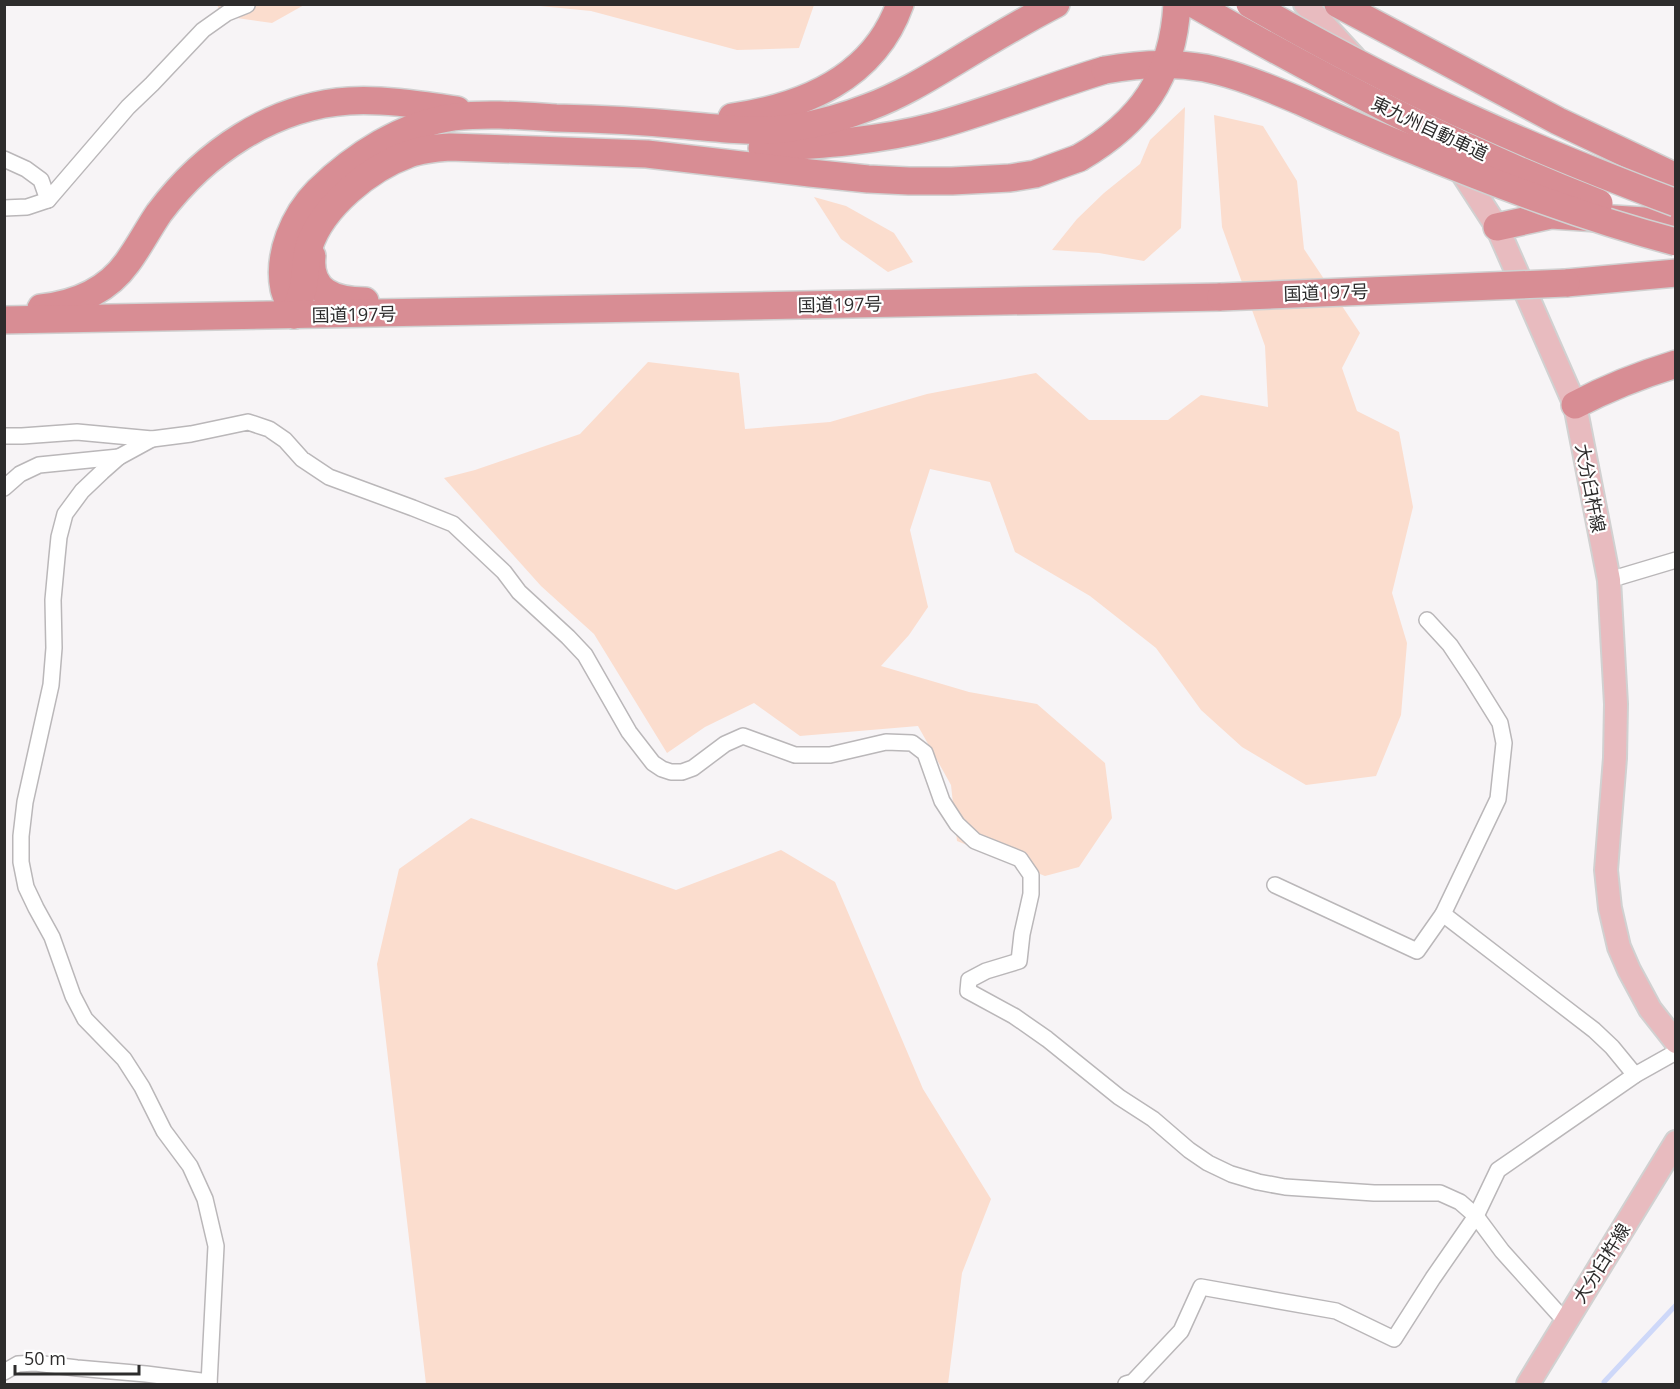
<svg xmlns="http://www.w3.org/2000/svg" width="1680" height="1389" viewBox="0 0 1680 1389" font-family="'Open Sans','Noto Sans JP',sans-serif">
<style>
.green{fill:#fbddce}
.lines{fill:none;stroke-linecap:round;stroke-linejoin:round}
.stream{stroke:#ced8f9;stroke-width:5}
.street-casing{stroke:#bab7b9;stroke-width:18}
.primary-casing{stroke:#d1d1d1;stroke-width:26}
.highway-casing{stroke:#d1d1d1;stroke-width:30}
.street{stroke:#fff;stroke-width:15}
.primary{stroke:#e8bbbf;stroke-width:22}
.highway{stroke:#d88d94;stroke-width:27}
.highway-bridge-casing{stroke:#d1d1d1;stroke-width:30;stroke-linecap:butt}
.highway-bridge{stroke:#d88d94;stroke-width:27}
.labels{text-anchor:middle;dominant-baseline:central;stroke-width:4.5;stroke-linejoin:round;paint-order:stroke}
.street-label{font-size:18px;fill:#2d2c2c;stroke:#fff}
</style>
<rect width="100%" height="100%" fill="#f7f4f6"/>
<g class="green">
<path d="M217 5H304L272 23 223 16Z"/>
<path d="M530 5H814L799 48 737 50 591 11Z"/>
<path d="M1185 107 1181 228 1144 261 1099 253 1052 250 1077 219 1104 193 1140 164 1150 140Z"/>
<path d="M1214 115 1263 126 1297 181 1304 249 1360 333 1342 368 1357 411 1399 432 1413 507 1392 593 1407 643 1401 715 1376 776 1306 785 1242 747 1201 710 1156 648 1090 596 1015 552 990 482 930 469 910 530 928 607 909 635 881 666 969 692 1037 704 1105 763 1112 818 1079 867 1045 876 957 841 951 785 918 726 800 736 754 703 705 727 667 753 594 634 541 586 444 478 475 470 580 434 648 362 739 373 745 429 830 422 927 394 1036 373 1089 420H1168L1201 395 1268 407 1265 346 1222 227Z"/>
<path d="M814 197 846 206 894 233 913 262 888 272 841 239Z"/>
<path d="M471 818 676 890 781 850 835 882 923 1089 991 1199 962 1273 948 1384H426L377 964 399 869Z"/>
</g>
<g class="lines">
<path class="stream" d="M1604 1384V1382L1676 1305"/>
<defs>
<g id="street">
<path d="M4 159 26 169 41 180 48 200"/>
<path d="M4 208 27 207 48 200 128 107 152 84 203 30 227 13 247 5"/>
<path d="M4 436H22L77 432 152 439 191 434 248 422 269 429 285 440 302 459 329 477 413 508 453 524 504 572 519 592 568 637 585 655 629 732 653 763 662 769 671 772H682L693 768 725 744 743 736 795 755H830L886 742 912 743 925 753 942 801 957 824 975 841 1020 859 1031 875V894L1022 934 1019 961 986 971 969 980 968 991 1014 1016 1047 1039 1119 1097 1153 1119 1189 1150 1208 1163 1231 1174 1258 1182 1285 1187 1374 1193H1440L1460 1202 1476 1216 1502 1251 1565 1321"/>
<path d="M152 439 119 457 102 472 82 491 65 514 59 537 57 557 53 600 54 648 51 685 25 802 21 836V862L26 887 36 908 52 937 73 996 85 1019 124 1059 142 1087 164 1131 190 1166 205 1199 216 1246 209 1384"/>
<path d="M4 488 20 474 39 465 119 457"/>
<path d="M1609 580 1676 560"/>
<path d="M1275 885 1417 951 1443 914 1498 799 1504 743 1500 723 1472 678 1450 645 1427 620"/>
<path d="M1443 914 1594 1030 1612 1047 1635 1075"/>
<path d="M4 1372 18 1364 35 1363 77 1368 146 1374 209 1382"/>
<path d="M1126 1384 1133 1382 1181 1331 1201 1287 1336 1311 1394 1339 1433 1278 1476 1216 1498 1170 1635 1075 1676 1052"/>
</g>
<g id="primary">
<path d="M1305 4 1354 57"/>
<path d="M1454 165 1462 173 1497 227 1575 405 1609 580 1616 704 1615 758 1606 870 1610 908 1619 947 1629 970 1650 1009 1676 1042"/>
<path d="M1528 1384 1676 1142"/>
</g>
<g id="highway">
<path d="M1338 4 1558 121 1676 177"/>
<path d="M732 117C803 107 874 78 900 4"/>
<path d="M762 148C820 145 879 141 935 126 993 110 1048 87 1105 70"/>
<path d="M1497 227 1551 215 1676 223"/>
<path d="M312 256C308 292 335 301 365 301"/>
<path d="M1566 283 1676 273"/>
<path d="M41 308C75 304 107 291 127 263 139 247 148 229 159 213 204 153 272 106 349 101 385 99 422 105 457 110"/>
<path d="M294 315C291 306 286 297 284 289 277 255 294 215 318 191 354 156 403 124 454 117 488 113 523 116 556 118 598 119 640 121 682 125 719 128 760 134 797 127 822 123 846 116 869 107 899 96 927 79 955 62 988 42 1021 22 1056 4"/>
<path d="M294 315C297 306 301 297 303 288 306 275 305 260 309 247 322 206 370 168 409 154 422 149 436 148 450 147L647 154 810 173 868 179 909 181H952L1010 178 1035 174 1079 158"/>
<path d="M4 320 1221 297"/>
<path d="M1575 405C1607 388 1640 375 1676 364"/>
</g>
</defs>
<use href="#street" class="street-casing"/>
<use href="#primary" class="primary-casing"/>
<use href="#highway" class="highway-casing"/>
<use href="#street" class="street"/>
<use href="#primary" class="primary"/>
<use href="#highway" class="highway"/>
<defs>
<g id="highway-bridge">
<path d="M1194 4C1325 79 1458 149 1599 203"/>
<path d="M1250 4C1325 47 1402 88 1481 123 1545 152 1610 178 1676 203"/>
<path d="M1105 70C1138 64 1172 62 1205 68 1239 75 1269 88 1300 101 1337 118 1375 135 1413 150 1499 185 1585 218 1676 242"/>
<path d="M1079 158C1141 122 1173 77 1177 4"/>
<path d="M1221 297 1566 283"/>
</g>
</defs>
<use href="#highway-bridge" class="highway-bridge-casing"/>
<use href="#highway-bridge" class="highway-bridge"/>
</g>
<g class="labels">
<g class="street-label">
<text transform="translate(1430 128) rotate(25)">東九州自動車道</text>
<text transform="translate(1326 292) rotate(-2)">国道197号</text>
<text transform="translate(840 304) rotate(-1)">国道197号</text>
<text transform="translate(354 314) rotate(-1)">国道197号</text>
<text transform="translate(1591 488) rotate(79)">大分臼杵線</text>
<text transform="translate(1601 1263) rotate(-58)">大分臼杵線</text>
</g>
</g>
<rect width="1680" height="1389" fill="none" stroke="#2d2c2c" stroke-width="12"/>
<path d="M15 1365v9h124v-9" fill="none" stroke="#2d2c2c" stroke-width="3"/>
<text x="24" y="1365" font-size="18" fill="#2d2c2c" stroke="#ffffff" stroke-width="4.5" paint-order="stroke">50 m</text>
</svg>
